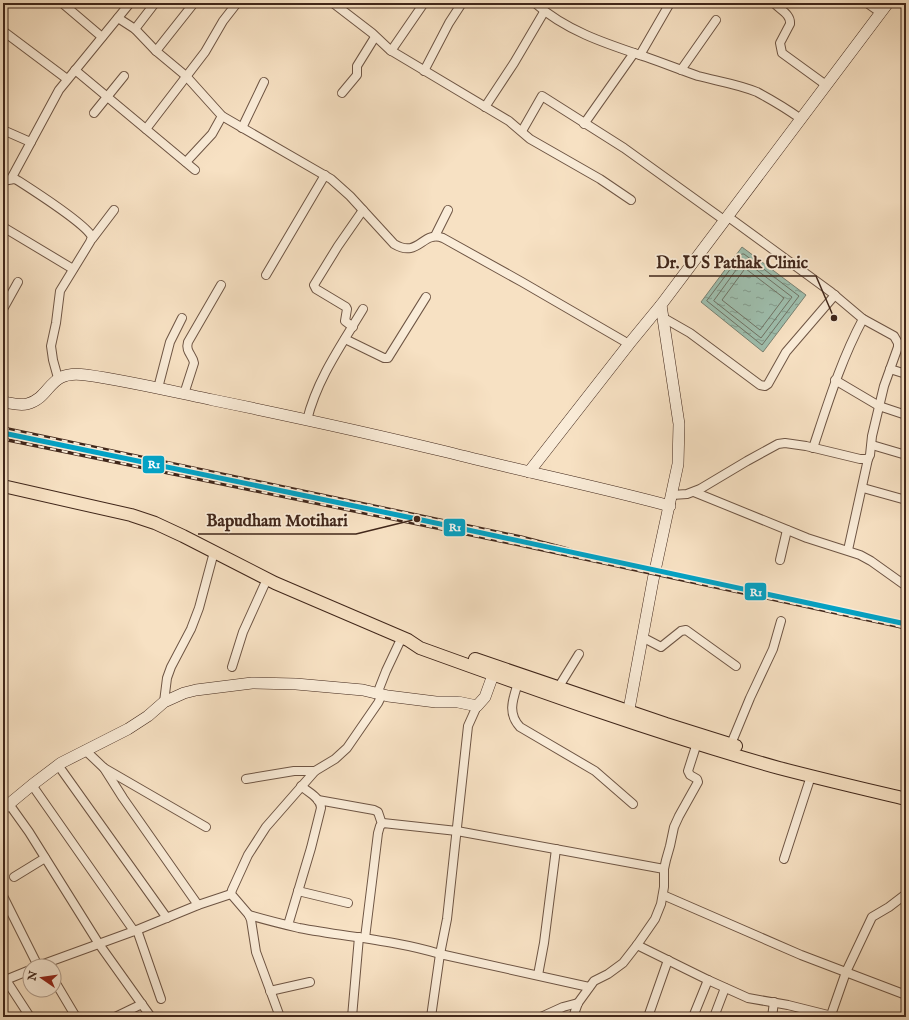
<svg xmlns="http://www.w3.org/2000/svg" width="909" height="1020" viewBox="0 0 909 1020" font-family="'IM FELL English',serif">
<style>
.water{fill:url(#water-ripples);stroke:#788172}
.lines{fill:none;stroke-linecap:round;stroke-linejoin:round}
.shore{stroke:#6f7264;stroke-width:1}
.street-casing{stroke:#6e5544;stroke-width:10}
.secondary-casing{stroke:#40261a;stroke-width:12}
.primary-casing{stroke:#40261a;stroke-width:14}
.street{stroke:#faecd8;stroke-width:8}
.secondary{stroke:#faecd8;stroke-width:11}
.primary{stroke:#f7e1c3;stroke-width:12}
.rail-casing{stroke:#40261a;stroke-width:3.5}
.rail{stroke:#faecd8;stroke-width:2;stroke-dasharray:6;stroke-linecap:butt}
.rail-1-casing{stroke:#faecd8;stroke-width:8}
.rail-1{stroke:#03a2c5;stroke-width:5}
.leader{fill:none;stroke:#40261a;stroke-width:1.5}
.callout-dot{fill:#40261a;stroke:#faecd8;stroke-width:1.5}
.callout-label{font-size:17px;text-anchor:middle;font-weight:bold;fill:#40261a;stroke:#faecd8;stroke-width:3.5;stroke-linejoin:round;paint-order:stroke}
.line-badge{stroke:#faecd8;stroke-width:1.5}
.badge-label{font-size:11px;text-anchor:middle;font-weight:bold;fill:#fff}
</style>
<defs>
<pattern id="water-ripples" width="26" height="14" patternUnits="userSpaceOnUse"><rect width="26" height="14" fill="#9ebead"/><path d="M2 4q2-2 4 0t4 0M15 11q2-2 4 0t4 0" fill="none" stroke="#829a8c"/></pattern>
</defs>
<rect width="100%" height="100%" fill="#f7e1c3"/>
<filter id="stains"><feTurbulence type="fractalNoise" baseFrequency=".005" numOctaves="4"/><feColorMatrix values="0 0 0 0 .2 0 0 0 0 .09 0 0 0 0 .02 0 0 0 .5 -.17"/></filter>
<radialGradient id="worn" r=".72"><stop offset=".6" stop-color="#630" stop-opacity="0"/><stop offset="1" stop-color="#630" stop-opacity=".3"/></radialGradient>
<path class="water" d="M742 247 806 295 763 352 701 302Z"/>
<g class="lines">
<g class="shore">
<path d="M742 254H744L799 296 762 345 707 301Z"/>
<path d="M743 261H745L792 297 761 338 714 301Z"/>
<path d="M746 269 784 298 760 330 722 300 744 270Z"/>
</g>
<defs>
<g id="street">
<path d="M62 3 102 37"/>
<path d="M333 3 372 33 390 50 509 121 530 139 600 179 631 200"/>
<path d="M535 3C566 31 607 44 646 57 663 63 681 70 698 76 717 81 738 84 757 92 772 100 787 109 801 119"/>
<path d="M774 3C780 10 791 14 790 24L780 43 782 53 826 85"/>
<path d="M867 3 881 13"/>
<path d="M118 18 135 29 156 51 186 76 222 116 331 179 350 196 394 244C419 259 422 230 443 238L522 282 629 344"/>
<path d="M135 29 155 3"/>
<path d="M3 31 67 79"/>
<path d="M156 51 194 3"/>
<path d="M391 51 424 3"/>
<path d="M640 55 670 3"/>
<path d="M75 70 195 170"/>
<path d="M681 70 716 20"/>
<path d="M424 71 449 23 462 3"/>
<path d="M342 93 357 75V66L375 37"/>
<path d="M485 107 514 63 544 12"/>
<path d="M94 113 124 76"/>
<path d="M584 124 634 53"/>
<path d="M242 128 264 82"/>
<path d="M146 129 205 52 223 21 237 3"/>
<path d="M3 130 28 141 31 142 32 140 59 90 130 3"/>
<path d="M522 131 542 96 624 148 724 220"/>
<path d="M186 162 212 134 222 116"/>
<path d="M11 179 31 142"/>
<path d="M3 181 14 179 17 180C31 189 86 224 92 237L90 242 60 291 56 323 51 346 53 360 58 378"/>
<path d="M3 227 73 269"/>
<path d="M435 236 448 210"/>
<path d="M92 239 114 210"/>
<path d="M266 275 325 175"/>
<path d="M3 309 18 282"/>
<path d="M662 317 690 333 760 385 765 386 768 384 786 352 835 295"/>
<path d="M353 327 345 321 347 309 346 307 316 289 314 285 338 246 363 210"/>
<path d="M345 339 384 358H388L426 297"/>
<path d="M890 369 906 374"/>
<path d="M835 380 879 406 906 415"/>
<path d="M158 388 170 342 182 318"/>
<path d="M184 394 194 363C193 355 185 352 188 342L221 285"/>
<path d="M307 420C317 379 342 344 363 309"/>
<path d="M872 445 906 455"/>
<path d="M813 448C828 403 841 360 863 319"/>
<path d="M863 488 906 500"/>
<path d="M694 492 807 538 860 555 871 561 906 586"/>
<path d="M672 495 687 494 700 489 747 461 778 444 785 443 806 446 860 459H868L870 455 872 436 884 386 898 347V343L894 336 863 319 831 292 727 216"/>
<path d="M848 550 868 459"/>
<path d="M780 560 787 530"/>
<path d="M642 637 661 647 681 631 686 630 736 666"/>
<path d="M232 667 243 632 267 579"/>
<path d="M518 683C513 699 507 713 520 727L595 771 633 804"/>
<path d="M558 688 579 654"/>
<path d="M377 694 386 671 402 637"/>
<path d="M164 702 167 678 171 667 191 629 199 608 214 552"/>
<path d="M731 744 750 698 773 649 781 621"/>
<path d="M85 750 104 768 206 827"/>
<path d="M58 765 167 918"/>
<path d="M104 768 123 798 198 905"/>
<path d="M246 779 294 771H315"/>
<path d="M32 785 134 931"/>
<path d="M318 800 374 810 378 812 382 824"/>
<path d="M9 804 29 832 99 944 151 1017"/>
<path d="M784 859 811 776"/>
<path d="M14 877 45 858"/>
<path d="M298 891 348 903"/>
<path d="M663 895 801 955 906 995"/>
<path d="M3 896 38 966"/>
<path d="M249 915C266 920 282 924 299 928 346 937 394 940 440 954L447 919 468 726 477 706"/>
<path d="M288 925 311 848 321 808C321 798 308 792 301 786"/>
<path d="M137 930 161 999"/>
<path d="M365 938 378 833 380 826 383 823 457 831 664 869"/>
<path d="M637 945 708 980 748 998 788 1005 836 1017"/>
<path d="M38 966 137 930 198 905 231 894"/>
<path d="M538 975 544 943 556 849"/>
<path d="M6 980 30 1017"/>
<path d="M54 980 76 1017"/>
<path d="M3 981 30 970"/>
<path d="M270 991 310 982"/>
<path d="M831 1015 846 972 872 917 889 907 906 894"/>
<path d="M115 1017 142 1004"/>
<path d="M280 1017 256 952 251 920 249 915 231 894 232 890 248 855 266 827 315 771 335 759 347 748 378 703 382 695"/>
<path d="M352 1017 359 937"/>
<path d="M431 1017 440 954 589 987"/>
<path d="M541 1017 563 1007 578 1003"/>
<path d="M573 1017 578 1003 594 981 608 974 623 963 637 945 655 919 661 904 664 887V869L666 860 670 846 674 827 679 816 698 782 697 779 690 775 688 771 697 743"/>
<path d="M648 1017 668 960"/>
<path d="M693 1017 708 980"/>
<path d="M714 1017 725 988"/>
<path d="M772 1017 774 1002"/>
</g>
<g id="secondary">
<path d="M3 402C11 403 19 406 27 404 53 397 47 369 86 375 129 381 171 391 213 400 291 416 369 433 447 452 521 471 596 486 670 506"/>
<path d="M529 472 629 344 661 305"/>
<path d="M627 720 653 580 678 464 679 424 661 305 888 3"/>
<path d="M3 809 32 785 61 763 128 729 148 716 164 702 184 693 196 690 252 683 296 684 363 690 388 696 436 702H458L477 706 485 697 493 675"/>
</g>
<g id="primary">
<path d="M3 486 131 515 155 523 183 536 275 583 408 640 420 648C539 691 658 734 779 768 821 779 864 789 906 799"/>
<path d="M475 659 666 724 736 746"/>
</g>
</defs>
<use href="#street" class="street-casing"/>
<use href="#secondary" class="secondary-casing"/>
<use href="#primary" class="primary-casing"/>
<use href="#street" class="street"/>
<use href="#secondary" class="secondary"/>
<use href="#primary" class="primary"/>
<defs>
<g id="rail">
<path d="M3 428 521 537 564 548 585 555"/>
<path d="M3 439 520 545 906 628"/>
</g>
</defs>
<use href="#rail" class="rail-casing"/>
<use href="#rail" class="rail"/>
<defs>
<path id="rail-1" d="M3 433 417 519 906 624"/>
</defs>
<use href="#rail-1" class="rail-1-casing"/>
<use href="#rail-1" class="rail-1"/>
</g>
<path class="leader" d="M834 318L816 276H649M417 519L356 534H198"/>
<g class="callout-dot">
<circle cx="834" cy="318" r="4"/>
<circle cx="417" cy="519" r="4"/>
</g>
<g class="callout-label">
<text x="732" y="268">Dr. U S Pathak Clinic</text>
<text x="277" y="526">Bapudham Motihari</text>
</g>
<g class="line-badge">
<rect x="142" y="455" width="23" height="19" rx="4" fill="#03a2c5"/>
<rect x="443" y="518" width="23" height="19" rx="4" fill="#03a2c5"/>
<rect x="744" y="582" width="23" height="19" rx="4" fill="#03a2c5"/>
</g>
<g class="badge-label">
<text x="154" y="468">R1</text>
<text x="455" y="531">R1</text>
<text x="756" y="596">R1</text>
</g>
<rect width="909" height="1020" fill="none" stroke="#f7e1c3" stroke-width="16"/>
<rect x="4" y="4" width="901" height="1012" fill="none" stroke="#40261a" stroke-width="2"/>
<rect x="8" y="8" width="893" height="1004" fill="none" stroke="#40261a"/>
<g transform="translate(42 978) rotate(283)"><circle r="19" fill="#faecd8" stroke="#b09d8c"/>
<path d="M0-3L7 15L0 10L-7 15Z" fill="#8f2418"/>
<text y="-6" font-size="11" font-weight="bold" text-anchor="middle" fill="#40261a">N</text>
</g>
<rect width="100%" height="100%" filter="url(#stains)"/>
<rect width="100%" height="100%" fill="url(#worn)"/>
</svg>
